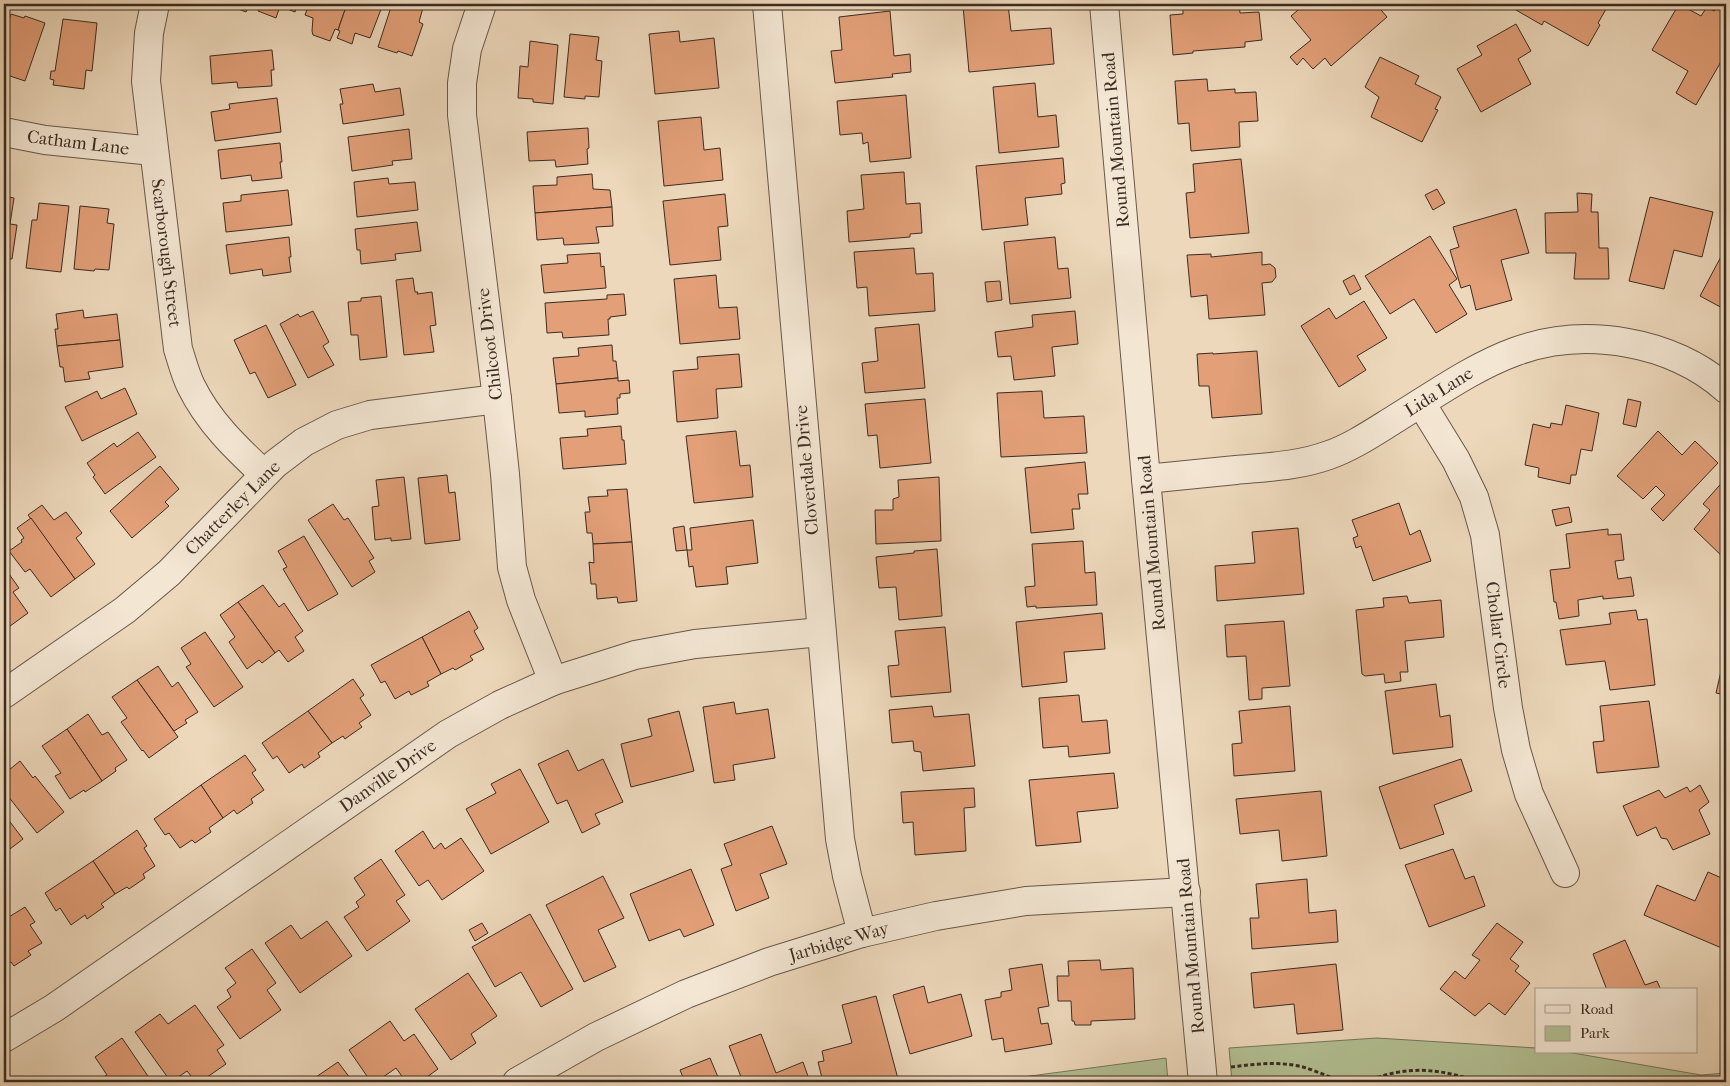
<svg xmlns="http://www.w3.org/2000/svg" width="1730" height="1086" viewBox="0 0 1730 1086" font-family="'IM FELL French Canon',serif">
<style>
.green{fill:#b3c094;stroke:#77765c}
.building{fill:#e29f78;stroke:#3b2c23}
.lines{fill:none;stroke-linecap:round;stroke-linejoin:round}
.minor-casing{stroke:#685749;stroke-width:30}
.path{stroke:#3b2c23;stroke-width:3;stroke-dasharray:4 2.5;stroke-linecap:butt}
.minor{stroke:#f3e6d3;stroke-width:28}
.labels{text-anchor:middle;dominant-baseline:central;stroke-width:4.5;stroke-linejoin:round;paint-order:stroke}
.street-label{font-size:18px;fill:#3b2c23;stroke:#f3e6d3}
</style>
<rect width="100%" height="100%" fill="#edd8bb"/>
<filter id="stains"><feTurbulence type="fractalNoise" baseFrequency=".004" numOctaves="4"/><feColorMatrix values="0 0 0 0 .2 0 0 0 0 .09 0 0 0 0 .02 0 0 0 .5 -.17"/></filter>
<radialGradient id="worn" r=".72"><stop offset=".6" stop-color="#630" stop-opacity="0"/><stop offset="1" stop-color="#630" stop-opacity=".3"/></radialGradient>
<g class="green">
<path d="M1377 1038 1536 1048V1052H1567L1701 1075 1726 1073V1082H1232L1229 1048Z"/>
<path d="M1166 1058 1168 1082H985Z"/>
</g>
<g class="building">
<path d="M226 4H250L246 12Z"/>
<path d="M261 4H298L295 12 282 7 281 9H279L276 18 258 11Z"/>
<path d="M309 4H347L338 30 335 29 330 41 313 35 312 31 313 18 305 15Z"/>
<path d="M347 4H383L370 38 355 33 352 44 337 38 340 31 338 30Z"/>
<path d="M392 4H424L419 22 423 24 412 56 398 51 397 53 378 47Z"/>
<path d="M986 4H1008L1011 31 1051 28 1054 64 969 72 963 6Z"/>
<path d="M1183 4H1239L1240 13 1259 12 1262 40 1245 42V47L1193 51V53L1173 55 1170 15 1183 14Z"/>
<path d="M1305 4H1376L1387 17 1331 66 1325 58 1313 69 1303 58 1297 65 1290 57 1311 40 1291 16Z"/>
<path d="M1519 4H1609L1598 23 1600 25 1588 46 1544 21 1542 25 1516 10Z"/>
<path d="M1679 4 1701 16 1707 7 1714 11 1719 4 1726 6V53L1696 105 1676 93 1688 71 1652 50Z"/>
<path d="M890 11 894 56 910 54 911 72 892 74 893 77 835 83 831 51 842 50 839 17Z"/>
<path d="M11 14 24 18 25 16 45 23 25 81 4 74V56L6 48 4 47V33Z"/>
<path d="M63 19 97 23 92 71 86 70 84 89 53 85 54 80 50 79 51 71H55Z"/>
<path d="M1516 24 1531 51 1518 59 1531 84 1481 112 1457 69 1482 55 1477 46Z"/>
<path d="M679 31 680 42 714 38 719 88 655 94 649 34Z"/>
<path d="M570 34 599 37 596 60 602 61 599 97 585 96V99L564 97Z"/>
<path d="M530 41 558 45 553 104 533 102V99L518 98 520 66 528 67Z"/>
<path d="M272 50 274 70H271L272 86 238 88 237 82 212 84 210 56Z"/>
<path d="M1380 57 1419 76 1415 84 1441 97 1435 109 1438 110 1422 142 1371 117 1379 97 1365 87Z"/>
<path d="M1207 79 1208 91 1235 89V93L1256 92 1258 121 1239 122 1240 147 1191 151 1189 123 1178 124 1175 81Z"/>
<path d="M1035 83 1038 117 1056 115 1059 147 999 153 993 87Z"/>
<path d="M373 84 375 92 400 88 404 115 343 124 340 104H343L340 89Z"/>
<path d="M906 95 911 158 870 162 868 142 863 144 862 133 840 135 837 101Z"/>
<path d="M277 98 281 132 215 141 211 112 230 109 229 104Z"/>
<path d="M701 117 704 150 720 148 723 180 664 186 658 121Z"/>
<path d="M588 128 589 148 587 149 588 164 556 167 555 160 529 161 527 132Z"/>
<path d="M409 129 412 159 392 161 393 165 352 171 348 137Z"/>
<path d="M280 143 282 162H280L282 178 252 181 251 175 221 179 218 150Z"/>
<path d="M1063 158 1065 183 1061 184 1062 194 1025 198 1028 225 982 230 976 166Z"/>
<path d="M1241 159 1249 233 1190 238 1186 193 1195 192 1193 164Z"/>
<path d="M904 172 906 204 920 203 922 233 910 234V237L849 242 847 211 864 209 861 175Z"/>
<path d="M592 174 593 189 610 190 612 207 535 213 533 186 557 185V177Z"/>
<path d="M388 178 389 184 415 182 418 210 357 217 354 182Z"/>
<path d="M1437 189 1445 203 1433 210 1425 195Z"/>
<path d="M288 190 292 225 226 232 223 203 241 201V195Z"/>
<path d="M1577 193 1592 194 1591 212H1598L1599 248H1608L1609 279H1574L1576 253H1546L1545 213 1578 212Z"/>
<path d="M725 194 728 226 718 227 721 260 670 265 663 201Z"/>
<path d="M4 196 14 198 10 224 17 225 12 259 4 258Z"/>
<path d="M1650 197 1713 212 1702 257 1674 250 1664 289 1629 281Z"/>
<path d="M39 203 69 206 61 272 26 268 32 220H37Z"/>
<path d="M80 206 109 209 107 223 114 224 109 270 95 269 94 271 74 269Z"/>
<path d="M612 207 613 226 596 227 599 243 564 245 563 238 537 240 535 213Z"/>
<path d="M1516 209 1529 253 1501 260 1512 300 1476 310 1470 285 1461 288 1450 250 1459 247 1453 227Z"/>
<path d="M417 222 421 251 395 254 396 260 361 264 360 250H357L355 229Z"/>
<path d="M1430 236 1457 279 1449 285 1467 314 1436 333 1414 299 1390 314 1365 276Z"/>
<path d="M289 237 291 257H289L291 272 263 276 262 269 230 274 226 245Z"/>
<path d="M1055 237 1058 269 1068 268 1071 298 1010 304 1004 242Z"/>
<path d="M914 248 916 274 933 273 935 311 869 316 867 287 857 288 854 252Z"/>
<path d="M1724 251 1726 252V310L1700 296Z"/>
<path d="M1262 252V265L1270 264 1275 268 1276 277 1272 282 1262 283 1265 315 1209 319 1207 295 1191 297 1187 255 1211 254V257Z"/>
<path d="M600 253 601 267 604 266 606 288 544 293 541 265 568 263 567 255Z"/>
<path d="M716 275 719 308 737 307 740 339 680 344 674 279Z"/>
<path d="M1354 275 1361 289 1350 295 1343 281Z"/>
<path d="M413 278 415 292H418L417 294 432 292 436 325 430 326 434 352 404 355 396 280Z"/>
<path d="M1000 281 1002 300 987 302 985 282Z"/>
<path d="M624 294 626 315 610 317V319H608L609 335 563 338 562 332 547 333 545 303 607 299V295Z"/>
<path d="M381 296 387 357 360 360 358 335H351L348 302 361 301V298Z"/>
<path d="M1364 301 1387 338 1357 356 1366 370 1339 387 1301 326 1329 308 1336 319Z"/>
<path d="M83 310 84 318 117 314 120 340 57 346 55 329H58L56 314Z"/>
<path d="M313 311 329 342 323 346 334 365 308 378 280 324 298 314 300 317Z"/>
<path d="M1075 311 1078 344 1052 347 1055 376 1014 380 1011 356 998 357 995 332 1033 327 1032 315Z"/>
<path d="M919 324 925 388 865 393 862 363 878 361 875 328Z"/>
<path d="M266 325 296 385 268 398 255 372 250 374 234 340Z"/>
<path d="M120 340 123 367 88 372 90 379 65 382 63 367H60L57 346Z"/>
<path d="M612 345 613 361H616L618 378 556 384 553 358 579 356 578 348Z"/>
<path d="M1257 351 1262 414 1212 418 1209 386H1199L1197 354 1213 353V354Z"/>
<path d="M739 354 742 387 716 389 718 418 677 422 673 371 698 369 697 357Z"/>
<path d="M618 378V381L629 380 630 393 620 394V398H617L618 414 585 417V411L559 413 556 384Z"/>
<path d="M125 388 137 414 82 441 65 407 97 391 101 399Z"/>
<path d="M1042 391 1044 418 1084 416 1087 453 1001 457 997 393Z"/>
<path d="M925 399 931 463 880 468 877 435 868 436 865 404Z"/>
<path d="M1628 399 1641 402 1636 427 1623 424Z"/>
<path d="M1566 405 1599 413 1592 451 1581 449 1576 475H1571L1570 484 1538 477 1539 468 1525 465 1533 424 1550 428 1551 423 1562 425Z"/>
<path d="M621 426 622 440H624L626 464 563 469 560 438 588 436 587 429Z"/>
<path d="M736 431 740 466 750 465 753 497 694 503 686 436Z"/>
<path d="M1658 431 1682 455 1695 441 1718 463 1663 521 1651 509 1665 495 1656 486 1643 499 1617 476Z"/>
<path d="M138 432 156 457 105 494 93 477 95 475 87 463 114 443 117 447Z"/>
<path d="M1085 462 1088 494H1078L1080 509H1072L1074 529 1031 533 1025 468Z"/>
<path d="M160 466 179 489 165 502 169 506 132 538 110 511Z"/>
<path d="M447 475 449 493 455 492 460 540 425 544 418 478Z"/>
<path d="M404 477 411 539 391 541V538L375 540 372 507 379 506 376 480Z"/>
<path d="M939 477 941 541 876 544 875 510H893V499L899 497 898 480Z"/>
<path d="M1726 478V560L1694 529 1710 510 1703 504Z"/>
<path d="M627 489 632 542 593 544 592 533H587L585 512H590L588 497 608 496 607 490Z"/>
<path d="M1399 503 1410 535 1420 530 1431 561 1373 581 1361 546 1356 548 1353 538 1358 536 1352 520Z"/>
<path d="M333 504 344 520 348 518 374 558 369 561 375 572 352 587 308 520Z"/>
<path d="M42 505 54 520 66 512 82 533 76 538 95 564 75 579 28 515Z"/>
<path d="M1569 507 1572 522 1556 526 1552 510Z"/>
<path d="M31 518 75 579 51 597 30 569 25 572 9 551 22 542 21 540 24 538 17 528Z"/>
<path d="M753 520 758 563 726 567 728 584 696 587 693 566 689 567 687 550H692L690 528Z"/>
<path d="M684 526 687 550 676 551 673 528Z"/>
<path d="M1298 528 1304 594 1217 601 1215 566 1255 563 1252 532Z"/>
<path d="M1608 529V535L1621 534 1624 560 1615 561 1618 579 1631 577 1634 596 1603 599V596L1578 600 1579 616 1559 619 1556 602H1554L1550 570 1570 568 1566 534Z"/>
<path d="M304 536 338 594 308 611 283 569 287 567 278 551Z"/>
<path d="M1083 541 1085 573 1095 572 1097 605 1036 608V606L1027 607 1025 587 1035 586 1032 544Z"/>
<path d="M632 542 637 601 618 603 617 597 597 599 596 584H591L589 562 594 563 593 544Z"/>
<path d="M937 549 942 616 899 620 896 587 879 588 876 557 914 553V551Z"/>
<path d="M4 567 19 588 13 592 28 613 6 629 4 627Z"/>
<path d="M263 585 279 607 284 603 303 631 295 637 304 651 288 662 279 650 275 653 238 602Z"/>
<path d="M1407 596 1409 603 1441 600 1444 637 1405 641 1408 672H1400L1401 681 1385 683 1384 674 1365 676 1362 674 1356 610 1384 607 1383 598Z"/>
<path d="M238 602 275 653 262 663 259 660 247 669 229 642 235 637 220 615Z"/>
<path d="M1636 610 1638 620 1647 619 1655 685 1610 690 1605 661 1566 665 1560 630 1611 624 1609 613Z"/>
<path d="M469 611 478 628 474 631 484 649 470 656 473 660 455 670 453 668 441 674 422 637Z"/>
<path d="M1102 613 1105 649 1064 652 1067 682 1022 687 1016 622Z"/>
<path d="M1284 621 1290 686 1262 688V699L1249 700 1246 656 1227 657 1225 625Z"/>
<path d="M945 627 951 692 891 697 888 666 899 665 895 631Z"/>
<path d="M205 632 243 687 214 707 186 667 191 664 181 648Z"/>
<path d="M422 637 441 674 427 682 429 686 411 695 409 691 395 699 385 681 381 683 371 665Z"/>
<path d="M1724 658 1726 659V695L1716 693Z"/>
<path d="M158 666 172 687 178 682 198 712 185 720 187 723 174 731 137 680Z"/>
<path d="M353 679 364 695 360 698 371 715 359 723 362 727 349 736 345 739 343 736 332 743 308 711Z"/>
<path d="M137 680 178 737 149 758 143 750 142 751 121 722 127 718 112 697Z"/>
<path d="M1436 684 1440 717 1450 715 1453 747 1393 754 1385 691Z"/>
<path d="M1079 695 1082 722 1107 720 1110 753 1069 757 1068 746 1043 748 1039 698Z"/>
<path d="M1649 701 1659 767 1597 773 1593 742 1604 741 1600 706Z"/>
<path d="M734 702 736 714 768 709 775 758 733 765 735 780 714 783 703 707Z"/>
<path d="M932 706 934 717 969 714 975 766 923 771 921 752 914 751 913 741 892 743 889 710Z"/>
<path d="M1290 706 1295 771 1234 776 1232 744 1242 743 1239 711Z"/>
<path d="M308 711 332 743 318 753 320 757 304 768 302 764 289 773 277 756 273 759 262 743Z"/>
<path d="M679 711 694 771 631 787 621 744 652 736 648 719Z"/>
<path d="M88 714 102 735 108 732 127 760 115 768 116 771 102 781 67 729Z"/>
<path d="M67 729 102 781 85 792 84 790 70 799 55 776 61 773 42 746Z"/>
<path d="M568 750 578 771 603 759 623 802 595 814 600 824 582 833 567 800 557 804 538 764Z"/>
<path d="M245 755 256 770 252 773 264 790 251 799 253 803 237 814 234 810 223 818 201 785Z"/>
<path d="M1461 759 1472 791 1434 805 1444 834 1400 849 1379 787Z"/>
<path d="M20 761 33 778 35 776 64 812 37 833 4 791V774Z"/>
<path d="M520 769 549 822 491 854 466 809 496 793 491 784Z"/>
<path d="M1114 773 1118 808 1077 812 1081 842 1036 846 1029 780Z"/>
<path d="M201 785 223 818 209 828 211 832 195 843 192 840 180 848 169 833 165 835 154 819Z"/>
<path d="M1700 785 1709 802 1699 810 1710 834 1673 850 1667 839 1661 838 1656 827 1637 836 1623 806 1659 790 1665 798 1687 787 1690 792Z"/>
<path d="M974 788 975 807 964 808 966 851 915 855 913 822 903 823 901 792Z"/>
<path d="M1321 791 1327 856 1282 861 1279 830 1240 834 1236 799Z"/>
<path d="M4 814 23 839 6 852 4 849Z"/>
<path d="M772 826 787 864 760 874 769 898 736 911 721 869 732 865 724 844Z"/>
<path d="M137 830 147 846 144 848 155 866 143 874 145 878 129 889 127 887 115 894 93 861Z"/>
<path d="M423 831 434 849 441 843 445 849 461 838 484 871 442 900 428 880 419 886 395 851Z"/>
<path d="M1453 849 1465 879 1474 876 1485 906 1429 927 1405 865Z"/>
<path d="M381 859 405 895 396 901 410 921 367 951 344 917 359 907 356 902 365 895 354 878Z"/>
<path d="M93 861 115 894 101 904 104 907 87 919 85 915 71 925 60 908 56 911 45 893Z"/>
<path d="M691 869 714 925 684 937 680 929 649 941 630 894Z"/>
<path d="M1708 872 1726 880V945L1724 949 1644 915 1657 885 1695 901Z"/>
<path d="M603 876 624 918 598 930 616 967 584 982 546 905Z"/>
<path d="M1307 879 1309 913 1336 910 1338 942 1252 949 1250 918H1259L1256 884Z"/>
<path d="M25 907 35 922 30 925 42 943 28 951 31 955 14 966 11 962 4 966V920Z"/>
<path d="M530 914 573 989 541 1007 521 972 495 987 472 947Z"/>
<path d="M327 921 352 956 300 993 265 943 291 925 301 939Z"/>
<path d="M482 923 488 933 475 941 469 930Z"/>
<path d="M1497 923 1523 942 1510 959 1519 966 1515 971 1530 983 1505 1015 1489 1003 1475 1016 1440 989 1455 971 1465 979 1480 960 1472 955Z"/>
<path d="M1625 940 1645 985 1657 981 1661 990H1607L1593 954Z"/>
<path d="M252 949 276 983 267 990 281 1010 240 1039 217 1007 231 997 227 990 236 983 225 968Z"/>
<path d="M1100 960 1101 970 1133 968 1135 1019 1091 1021V1025H1075L1074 1021H1072L1071 1001H1058L1057 976H1069L1068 961Z"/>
<path d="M1042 964 1049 1006 1038 1008 1041 1024 1048 1023 1052 1044 1005 1052 1003 1038 992 1040 985 1000 1001 997V992L1012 990 1009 969Z"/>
<path d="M1336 964 1343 1030 1297 1034 1294 1004 1254 1008 1251 973Z"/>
<path d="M468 973 497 1016 471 1034 476 1043 451 1060 415 1009Z"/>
<path d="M924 986 928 1003 961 994 972 1036 910 1054 893 995Z"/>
<path d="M876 996 898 1079 885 1082H823L818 1062 824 1061 822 1051 852 1043 842 1005Z"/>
<path d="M195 1005 224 1045 217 1050 226 1064 200 1082H196L187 1071 171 1082 135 1032 160 1014 168 1024Z"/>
<path d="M390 1021 404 1041 414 1034 438 1069 420 1082H406L396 1068 376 1082H371L349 1050Z"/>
<path d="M761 1034 776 1073 803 1062 810 1082H743L729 1046Z"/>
<path d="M122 1038 152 1082H99L98 1080 107 1075 95 1057Z"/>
<path d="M710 1058 720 1082H685L680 1070Z"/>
<path d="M338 1062 353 1082H309L316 1077Z"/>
</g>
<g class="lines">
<defs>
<g id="minor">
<path d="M155 4 149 33 146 81 178 349C182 361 185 374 191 386 208 421 235 447 264 474"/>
<path d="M482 4 467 49 462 83V115L497 399 505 474 512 567 521 600 553 681"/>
<path d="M767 4 840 839 847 876 862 933"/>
<path d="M1104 4 1146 479 1203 1082"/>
<path d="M4 132 45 140 153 151"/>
<path d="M1421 403 1456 460 1474 497 1485 535 1508 708 1516 750 1529 794 1565 873"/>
<path d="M1146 479C1176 476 1206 473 1236 470 1268 467 1299 466 1329 455 1352 447 1374 432 1395 419 1474 370 1530 325 1628 343 1663 349 1700 365 1726 389"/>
<path d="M4 694 125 610 169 573 275 464 304 442 337 425 370 415 497 399"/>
<path d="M4 1038 54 1008 448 734 500 705 553 681 635 655 695 644 821 632"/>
<path d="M517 1082 596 1037 686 994 769 962 862 933 936 916 1026 901 1186 892"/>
</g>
</defs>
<use href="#minor" class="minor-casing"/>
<g class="path">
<path d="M1231 1067C1255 1064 1279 1061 1303 1067 1318 1071 1335 1081 1351 1082 1367 1083 1383 1074 1399 1072 1430 1067 1453 1074 1482 1082"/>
<path d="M1121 1082 1173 1077"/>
</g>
<use href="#minor" class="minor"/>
</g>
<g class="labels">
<g class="street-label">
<text transform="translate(1116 140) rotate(-95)">Round Mountain Road</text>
<text transform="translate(78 143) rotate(7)">Catham Lane</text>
<text transform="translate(166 253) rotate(83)">Scarborough Street</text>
<text transform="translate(490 344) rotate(-97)">Chilcoot Drive</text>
<text transform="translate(1439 392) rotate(-32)">Lida Lane</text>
<text transform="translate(807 470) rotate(-95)">Cloverdale Drive</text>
<text transform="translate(233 508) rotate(-45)">Chatterley Lane</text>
<text transform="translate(1152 543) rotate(-95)">Round Mountain Road</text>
<text transform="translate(1498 635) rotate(83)">Chollar Circle</text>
<text transform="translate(388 776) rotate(-35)">Danville Drive</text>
<text transform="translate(839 942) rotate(-16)">Jarbidge Way</text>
<text transform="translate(1191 946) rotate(-95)">Round Mountain Road</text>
</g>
</g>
<rect width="1730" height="1086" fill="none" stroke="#edd8bb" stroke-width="20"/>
<rect x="5" y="5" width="1720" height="1076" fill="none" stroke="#3b2c23" stroke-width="2.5"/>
<rect x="10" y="10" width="1710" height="1066" fill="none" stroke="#3b2c23"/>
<rect x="1535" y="988" width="162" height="65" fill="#f3e6d3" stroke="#a99c8d"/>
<rect x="1545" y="1005" width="25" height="8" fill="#f3e6d3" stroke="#a99c8d"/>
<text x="1580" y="1014" font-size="15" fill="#3b2c23">Road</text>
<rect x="1545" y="1026" width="25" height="15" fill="#b3c094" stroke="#a99c8d"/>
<text x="1580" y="1038" font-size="15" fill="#3b2c23">Park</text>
<rect width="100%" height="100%" filter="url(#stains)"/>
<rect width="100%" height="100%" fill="url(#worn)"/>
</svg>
